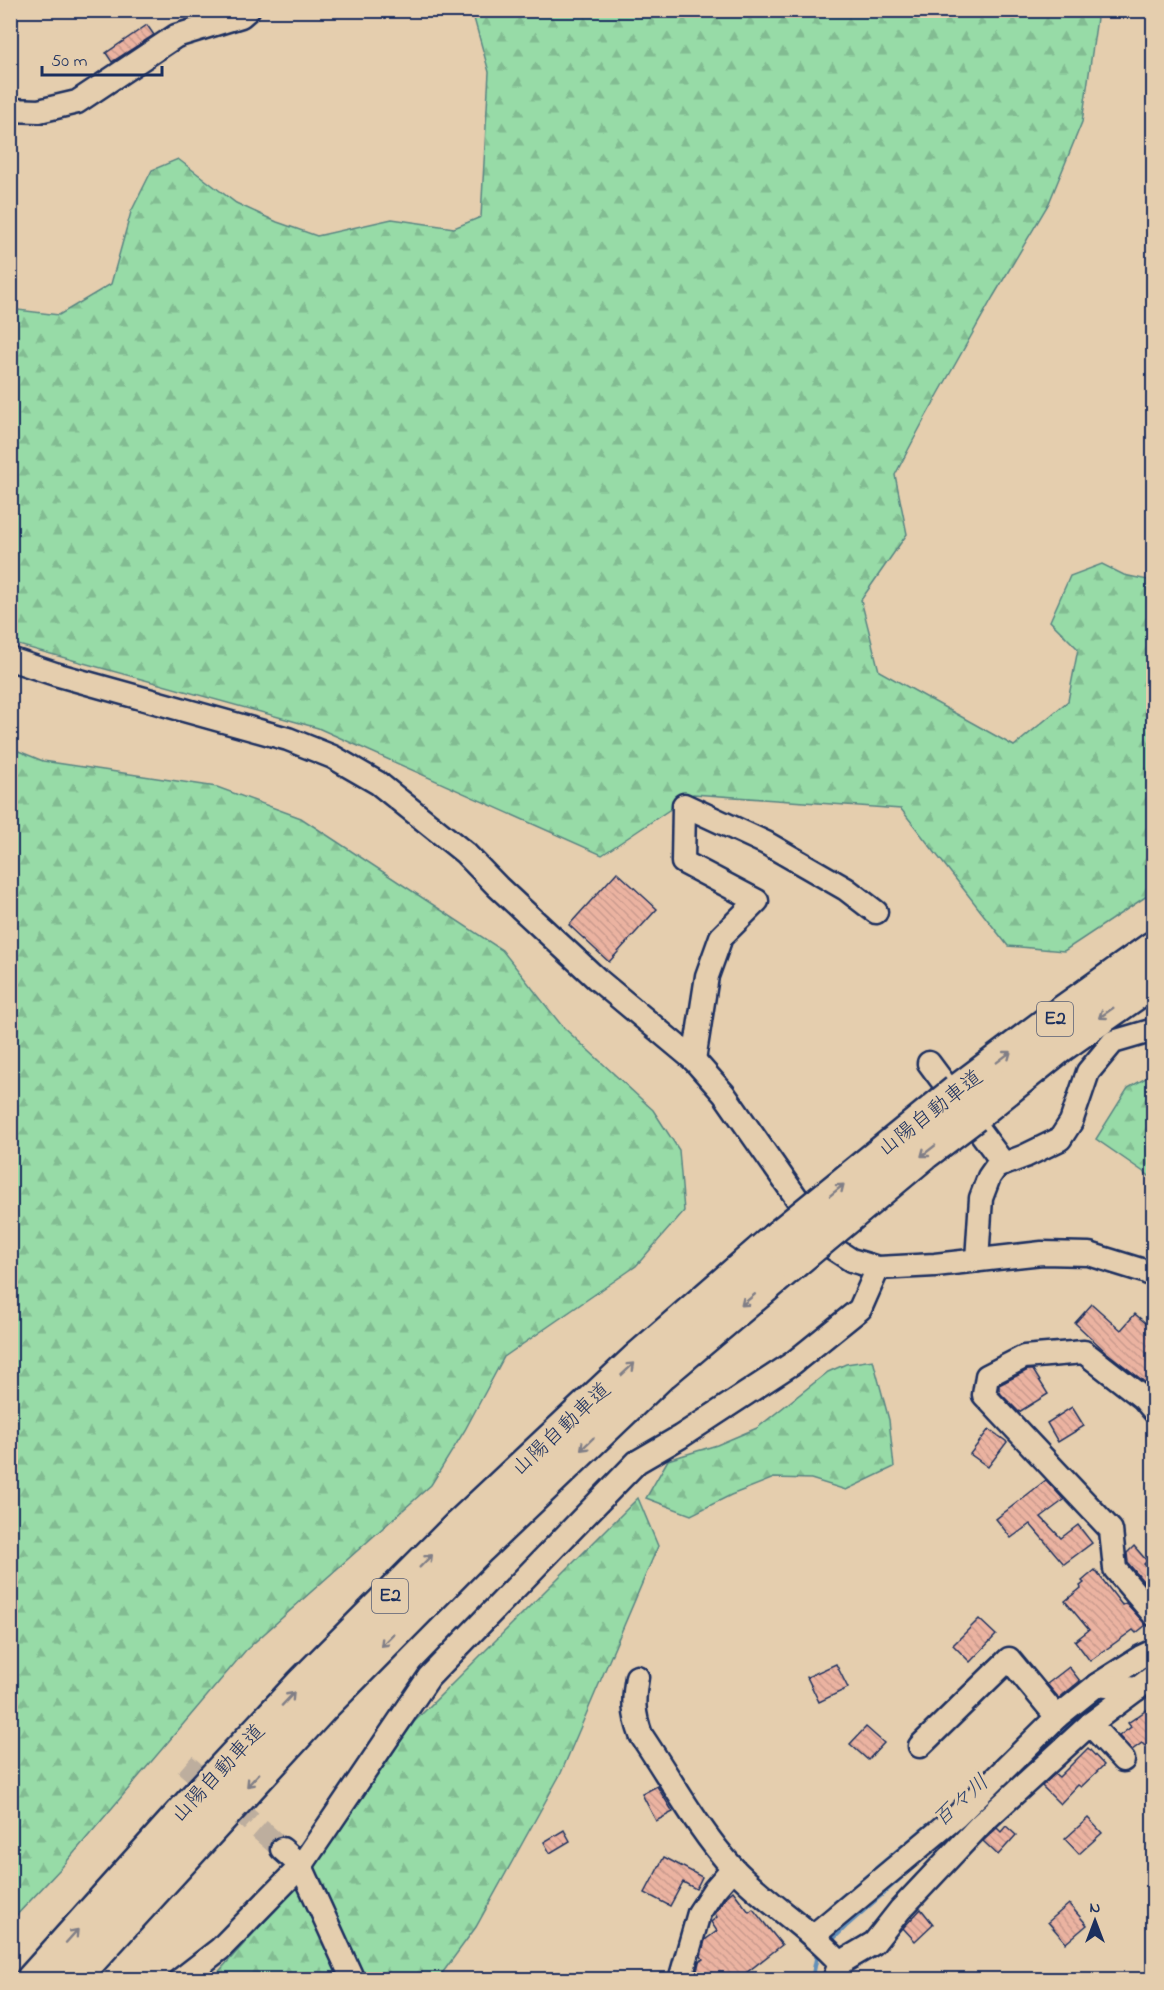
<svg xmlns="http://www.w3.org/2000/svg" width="1164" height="1990" viewBox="0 0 1164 1990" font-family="'Indie Flower','Klee One',sans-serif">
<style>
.forest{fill:url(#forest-firs);stroke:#598582;stroke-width:1.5}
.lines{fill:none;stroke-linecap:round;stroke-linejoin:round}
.stream{stroke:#6490b9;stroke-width:4.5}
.building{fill:url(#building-back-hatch);stroke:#1b2f5e;stroke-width:1.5}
.minor-tunnel{stroke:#bdae9e;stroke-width:22;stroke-dasharray:22 11;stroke-linecap:butt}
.minor-casing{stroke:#1b2f5e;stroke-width:27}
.highway-casing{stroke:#1b2f5e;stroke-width:38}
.minor{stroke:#e5ceae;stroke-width:22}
.highway{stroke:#e5ceae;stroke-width:33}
.highway-bridge-casing{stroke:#1b2f5e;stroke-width:38;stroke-linecap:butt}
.highway-bridge{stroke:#e5ceae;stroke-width:33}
.oneway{stroke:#807e86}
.labels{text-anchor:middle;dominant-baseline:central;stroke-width:6;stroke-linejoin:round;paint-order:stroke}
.shield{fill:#e5ceae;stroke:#585f76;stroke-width:1.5}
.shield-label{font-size:20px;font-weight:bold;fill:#1b2f5e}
.street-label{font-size:21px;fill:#1b2f5e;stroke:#e5ceae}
.water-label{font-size:22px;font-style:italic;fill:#273f6d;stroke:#e5ceae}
</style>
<defs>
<pattern id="forest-firs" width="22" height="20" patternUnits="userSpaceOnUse" patternTransform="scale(1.5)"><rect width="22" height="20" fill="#97dba7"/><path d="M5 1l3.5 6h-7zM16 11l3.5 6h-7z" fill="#82bc92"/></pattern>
<pattern id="building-back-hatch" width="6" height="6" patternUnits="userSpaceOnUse" patternTransform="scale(1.5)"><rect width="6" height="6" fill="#ebb3a1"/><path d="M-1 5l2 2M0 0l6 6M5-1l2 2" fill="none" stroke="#c99a8d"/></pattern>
</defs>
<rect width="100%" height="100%" fill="#e5ceae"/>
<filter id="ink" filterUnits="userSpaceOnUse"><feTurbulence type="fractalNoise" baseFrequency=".0167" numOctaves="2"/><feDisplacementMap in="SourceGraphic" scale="12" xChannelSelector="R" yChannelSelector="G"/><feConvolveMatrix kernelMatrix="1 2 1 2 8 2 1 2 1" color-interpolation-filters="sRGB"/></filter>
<g filter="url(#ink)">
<g class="forest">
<path d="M1081 10 1097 18 1082 122 1049 203 993 297 925 418 895 475 907 534 861 600 879 671 1014 746 1068 701 1078 649 1050 621 1070 576 1102 564 1124 575 1153 581V892L1064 951 1008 946 901 809 693 794 602 855 318 728 11 643 10 309 59 315 111 284 131 212 152 170 178 159 236 203 277 222 317 236 392 219 454 228 481 217 489 72 472 11Z"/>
<path d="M11 748 43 761 217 787 301 818 502 950 562 1026 653 1110 679 1150 684 1211 636 1266 504 1357 465 1430 431 1485 246 1650 62 1867 11 1921Z"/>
<path d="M1153 1074V1181L1148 1175 1096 1139 1128 1088Z"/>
<path d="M873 1360 889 1420 894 1467 846 1490 811 1479 774 1478 731 1495 691 1515 646 1498 668 1460 717 1445 757 1428 828 1372 846 1364Z"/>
<path d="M638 1498 658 1546 561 1773 476 1927 438 1979 211 1980 315 1866 414 1722Z"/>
</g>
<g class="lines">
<g class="stream">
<path d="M1127 1680 1154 1664"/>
<path d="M976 1812 1064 1730 1108 1694"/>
<path d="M830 1907 927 1826"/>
<path d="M830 1942 847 1925 922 1859"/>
<path d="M812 1980 818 1950"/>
</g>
</g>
<g class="building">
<path d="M147 25 154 35 112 62 106 53Z"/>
<path d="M617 872 657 909 609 962 569 925Z"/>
<path d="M1092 1304 1121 1330 1135 1314 1154 1330V1382L1150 1386 1106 1352 1075 1323Z"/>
<path d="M1028 1370H1033L1048 1394 1019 1412 1001 1394 999 1389V1385Z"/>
<path d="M1072 1407 1084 1426 1058 1442 1047 1423Z"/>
<path d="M989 1429 1007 1442 988 1467 970 1454Z"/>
<path d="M1046 1480 1064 1500 1041 1517 1061 1538 1078 1525 1092 1543 1064 1564 1030 1524 1011 1538 996 1519Z"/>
<path d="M1134 1546 1147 1561 1144 1564 1151 1571 1154 1569V1594L1128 1563 1127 1553Z"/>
<path d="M1095 1570 1122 1605 1126 1603 1146 1625 1136 1633 1133 1630 1090 1661 1075 1641 1089 1630 1065 1601 1081 1588 1080 1586 1084 1583 1082 1581Z"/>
<path d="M979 1619 996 1635 970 1662 953 1645Z"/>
<path d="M836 1664 848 1688 819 1702 807 1677Z"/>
<path d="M1069 1667 1080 1681 1059 1698 1047 1684Z"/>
<path d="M1154 1705V1740L1145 1746 1142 1743 1132 1750 1119 1736 1131 1727 1128 1723Z"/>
<path d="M866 1727 884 1743 868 1760 850 1744Z"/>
<path d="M1088 1748 1104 1765 1081 1787 1078 1785 1060 1804 1042 1786 1055 1774 1059 1777Z"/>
<path d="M657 1786 673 1812 656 1821 642 1794Z"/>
<path d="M1088 1818 1102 1833 1079 1854 1065 1839Z"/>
<path d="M1006 1826 1016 1835 998 1855 983 1841 997 1828 1001 1832Z"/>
<path d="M564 1830 570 1841 550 1853 544 1842Z"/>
<path d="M664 1857 702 1877 696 1889 683 1882 670 1906 645 1893Z"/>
<path d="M733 1891 749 1912 753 1909 782 1945 737 1980H695L699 1962 703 1959 701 1956 705 1940 717 1931 711 1922 717 1917 715 1914 725 1898Z"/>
<path d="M1069 1904 1087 1925 1066 1943 1048 1922Z"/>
<path d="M921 1909 933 1924 915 1941 903 1928Z"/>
</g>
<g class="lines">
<path class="minor-tunnel" d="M185 1764 282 1849"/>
<defs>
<g id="minor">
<path d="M10 110 39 111 77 102 176 36 241 16 248 10"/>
<path d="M10 659 55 674 288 739 333 757 378 783 465 853 498 887 597 979 694 1060 724 1094 831 1247 851 1260 878 1268 935 1265 1042 1253 1089 1254 1144 1271 1154 1276"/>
<path d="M694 1060 707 976 721 937 757 901 683 862 684 805 766 843 846 889 876 912"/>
<path d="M929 1063 1004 1164"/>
<path d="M977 1260 981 1198 989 1177 996 1167 1025 1156 1060 1139 1071 1122 1088 1072 1113 1042 1154 1030"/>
<path d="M1154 1411 1143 1398 1084 1352 1024 1357 987 1376 984 1395 1111 1530 1115 1569 1154 1615"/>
<path d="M637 1677C633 1701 633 1713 641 1735 670 1778 699 1831 733 1868 766 1903 808 1927 840 1963"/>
<path d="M1097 1685 1141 1657 1154 1651"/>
<path d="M920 1746 1009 1659 1057 1717"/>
<path d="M1123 1760 1090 1724 1154 1676"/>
<path d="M282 1849 301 1866 353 1980"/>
<path d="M813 1936 957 1816 1057 1717 1097 1685 1137 1689"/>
<path d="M180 1980 220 1949 301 1866 429 1677 637 1462 680 1437 793 1363 860 1309 878 1268"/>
<path d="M680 1980 699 1913 714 1890 733 1868"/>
<path d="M834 1980 840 1963 874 1943 900 1910 981 1824 1090 1724"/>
</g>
<g id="highway">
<path d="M957 1092 1046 1025 1154 948"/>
<path d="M974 1115 1061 1045 1154 980"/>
<path d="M33 1980 193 1802 301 1686 460 1526 637 1360 775 1240"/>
<path d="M71 1980 322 1706 479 1547 660 1374 792 1263"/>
</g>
</defs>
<use href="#minor" class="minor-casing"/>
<use href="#highway" class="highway-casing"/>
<use href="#minor" class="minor"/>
<use href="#highway" class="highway"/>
<defs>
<g id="highway-bridge">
<path d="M775 1240 957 1092"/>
<path d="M792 1263 925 1152 974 1115"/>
</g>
</defs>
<use href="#highway-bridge" class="highway-bridge-casing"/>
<use href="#highway-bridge" class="highway-bridge"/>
</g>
<defs><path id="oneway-shaft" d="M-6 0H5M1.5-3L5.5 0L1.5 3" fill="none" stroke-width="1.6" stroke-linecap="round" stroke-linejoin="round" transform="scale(1.5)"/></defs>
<g class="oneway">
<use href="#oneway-shaft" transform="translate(1106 1013) rotate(145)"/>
<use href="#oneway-shaft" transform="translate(1004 1057) rotate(-37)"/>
<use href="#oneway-shaft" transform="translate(928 1151) rotate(142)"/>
<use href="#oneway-shaft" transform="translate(837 1190) rotate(-39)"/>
<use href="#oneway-shaft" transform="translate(748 1300) rotate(140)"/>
<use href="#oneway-shaft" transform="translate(628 1369) rotate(-43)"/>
<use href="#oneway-shaft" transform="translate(587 1444) rotate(136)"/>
<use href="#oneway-shaft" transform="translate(426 1561) rotate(-45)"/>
<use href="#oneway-shaft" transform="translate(387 1640) rotate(135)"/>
<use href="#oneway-shaft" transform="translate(288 1699) rotate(-47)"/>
<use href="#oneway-shaft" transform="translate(253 1780) rotate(133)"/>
<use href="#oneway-shaft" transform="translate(72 1936) rotate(-48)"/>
</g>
</g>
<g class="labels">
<g class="shield">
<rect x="1037" y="1002" width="36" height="34" rx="4.5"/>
<rect x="372" y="1579" width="36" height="34" rx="4.5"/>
</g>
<g class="shield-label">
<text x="1055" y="1019">E2</text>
<text x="390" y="1596">E2</text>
</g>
<g class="street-label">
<text transform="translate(931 1114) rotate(-38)">山陽自動車道</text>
<text transform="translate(562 1430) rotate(-43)">山陽自動車道</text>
<text transform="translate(219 1774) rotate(-47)">山陽自動車道</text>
</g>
<g class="water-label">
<text transform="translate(962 1802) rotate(-42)">百々川</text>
</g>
</g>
<rect width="1164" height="1990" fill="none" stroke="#e5ceae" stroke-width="36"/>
<rect x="18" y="18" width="1128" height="1954" fill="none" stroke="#1b2f5e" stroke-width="2" filter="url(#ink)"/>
<g transform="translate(1095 1921)" stroke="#e5ceae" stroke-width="4.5" paint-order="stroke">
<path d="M0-4.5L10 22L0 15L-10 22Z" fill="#1b2f5e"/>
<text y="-9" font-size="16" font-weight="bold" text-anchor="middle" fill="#1b2f5e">N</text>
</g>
<path d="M42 66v9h120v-9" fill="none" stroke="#1b2f5e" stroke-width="3"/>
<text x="51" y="66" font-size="18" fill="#1b2f5e" stroke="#e5ceae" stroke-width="4.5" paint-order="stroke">50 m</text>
</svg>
